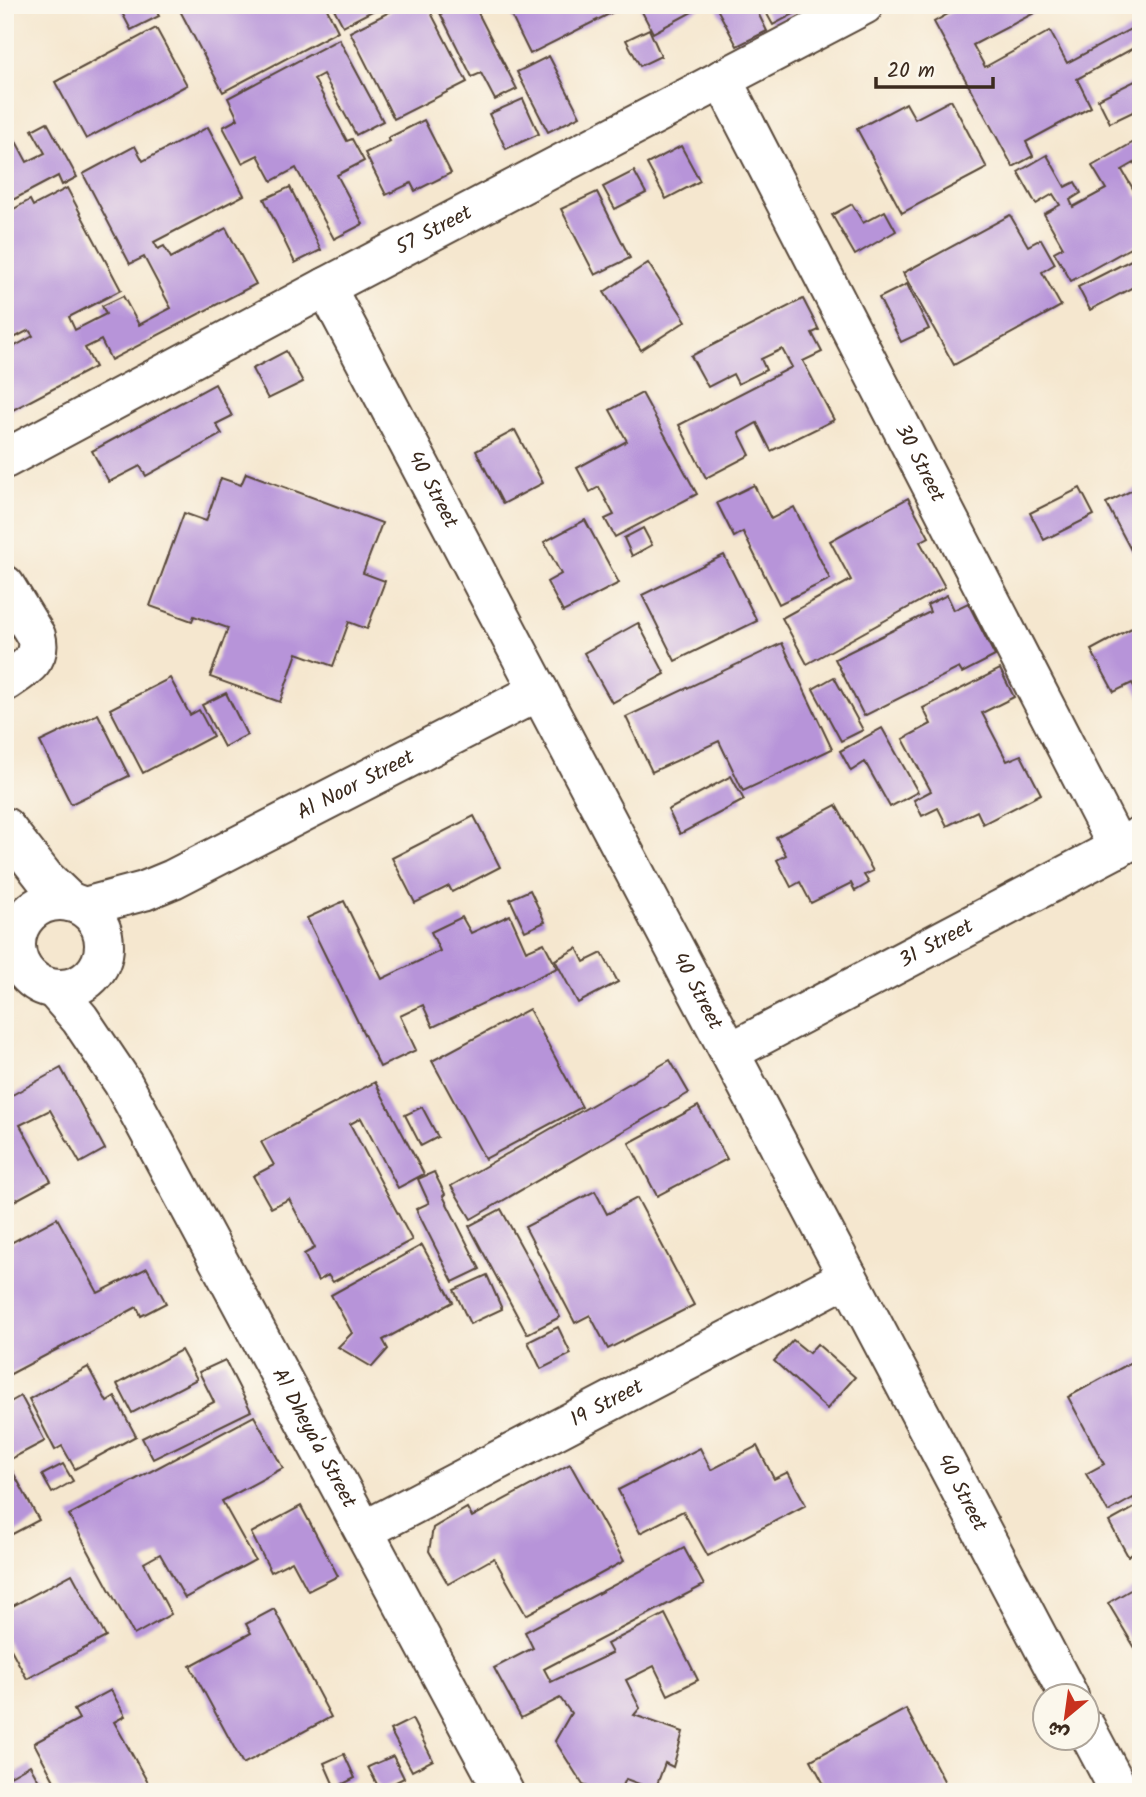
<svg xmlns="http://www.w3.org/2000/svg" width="1146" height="1797" viewBox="0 0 1146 1797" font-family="Kalam,'Playpen Sans Arabic',sans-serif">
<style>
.building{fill:#b794d9;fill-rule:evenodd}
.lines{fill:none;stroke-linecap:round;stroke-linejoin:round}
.minor-casing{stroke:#574639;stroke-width:42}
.minor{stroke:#fff;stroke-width:38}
.labels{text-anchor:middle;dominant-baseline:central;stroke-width:7;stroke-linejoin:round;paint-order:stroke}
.street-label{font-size:21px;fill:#3b2a1e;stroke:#fbf7ec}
</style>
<rect width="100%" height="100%" fill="#fbf7ec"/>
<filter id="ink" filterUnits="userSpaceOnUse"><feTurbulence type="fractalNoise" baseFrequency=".0143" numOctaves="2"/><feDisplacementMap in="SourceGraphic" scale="14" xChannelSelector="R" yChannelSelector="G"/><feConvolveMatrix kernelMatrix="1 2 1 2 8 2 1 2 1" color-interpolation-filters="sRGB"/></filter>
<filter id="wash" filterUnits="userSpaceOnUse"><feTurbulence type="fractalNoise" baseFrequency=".00686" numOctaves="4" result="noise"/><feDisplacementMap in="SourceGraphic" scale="28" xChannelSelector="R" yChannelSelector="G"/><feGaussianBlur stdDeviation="1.57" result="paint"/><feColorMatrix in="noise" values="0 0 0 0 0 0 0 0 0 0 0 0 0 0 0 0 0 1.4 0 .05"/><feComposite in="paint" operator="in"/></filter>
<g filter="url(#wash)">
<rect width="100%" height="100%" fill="#f5e7cf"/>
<g id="blocks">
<g class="building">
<path d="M118 5H153L159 16 131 30Z"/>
<path d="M177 5H325L338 31 223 92Z"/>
<path d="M332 5H384L343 26Z"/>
<path d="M403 5H474L517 89 495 100 481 73 472 77 437 7 430 11 467 82 394 119 350 32Z"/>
<path d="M506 5H627L530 54Z"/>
<path d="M641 5H705L653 33 639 6Z"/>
<path d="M715 5H754L767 31 737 46Z"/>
<path d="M762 5H798L801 10 773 25Z"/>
<path d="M964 5H1040L1042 9 973 45 985 67 1050 31 1067 63 1136 26 1141 36V44L1077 79 1091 107 1026 142 1033 156 1013 167 934 22Z"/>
<path d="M156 28 187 85 86 139 55 82Z"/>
<path d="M649 29 661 56 640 66 626 40Z"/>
<path d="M339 39 383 121 356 135 323 74 314 79 347 141 352 139 364 161 337 175 363 224 334 239 296 168 272 181 258 155 242 163 223 127 238 119 228 98Z"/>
<path d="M549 56 580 116 548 132 517 72Z"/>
<path d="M1141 78V108L1110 123 1098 99Z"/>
<path d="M523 99 539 134 506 149 489 114Z"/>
<path d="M951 100 987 168 902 213 857 129 906 103 915 119Z"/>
<path d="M424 120 451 173 415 191 411 183 386 195 365 153 390 141 388 138Z"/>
<path d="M47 122 77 177 62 185 58 176 5 204V135L11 132 27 162 45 153 32 130Z"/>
<path d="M208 127 244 195 154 242 158 249 164 246 171 258 226 228 256 284 111 360 101 340 85 348 95 367 5 414V214L30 200 33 206 67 188 121 290 69 317 75 330 106 314 102 306 123 296 139 325 171 308 144 257 130 264 83 174 135 146 143 161ZM29 330 33 336 15 346 12 339Z"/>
<path d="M1141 138V159L1122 170 1138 197 1141 195V242L1071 281 1054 252 1063 247 1044 214 1060 205 1053 194 1036 204 1018 172 1047 155 1065 187 1075 182 1081 193 1070 200 1073 207 1106 189 1092 166Z"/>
<path d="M681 146 700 181 666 199 647 164Z"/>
<path d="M634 171 646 193 615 209 603 187Z"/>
<path d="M290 187 321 250 295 263 264 199Z"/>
<path d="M597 192 630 258 595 275 561 209Z"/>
<path d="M852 204 863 223 885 211 896 231 855 255 832 215Z"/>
<path d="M1010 215 1028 246 1041 239 1055 264 1042 272 1061 306 954 365 903 273Z"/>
<path d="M1141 255V283L1090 310 1078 287Z"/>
<path d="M648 263 686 321 641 350 604 292Z"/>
<path d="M907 284 929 329 901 342 879 298Z"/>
<path d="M803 299 819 330 812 333 822 352 803 361 834 420 771 451 757 423 739 433 750 455 706 478 679 425 792 367 782 349 761 359 766 370 738 384 733 374 708 387 691 356Z"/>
<path d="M286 351 303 382 268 399 252 369Z"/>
<path d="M215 384 232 416 216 424 222 434 146 476 140 466 109 482 92 451Z"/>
<path d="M642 393 697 494 615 537 605 519 614 515 599 487 590 492 577 468 627 441 610 410Z"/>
<path d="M515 430 543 483 503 504 476 451Z"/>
<path d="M246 473 382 523 363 573 385 581 367 629 349 622 333 666 297 653 280 702 210 677 228 628 194 616 192 621 150 606 184 513 206 521 221 478 241 485Z"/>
<path d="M754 485 771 519 794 507 830 579 779 604 743 532 734 537 717 503Z"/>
<path d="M1141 486V569L1106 503Z"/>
<path d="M1080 488 1094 515 1044 540 1030 513Z"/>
<path d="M908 498 929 537 920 542 945 587 807 664 782 618 851 580 830 541Z"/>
<path d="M585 520 619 583 563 612 547 582 561 574 544 542Z"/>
<path d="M643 528 652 545 632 556 624 538Z"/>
<path d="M724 555 757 621 675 661 642 595Z"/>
<path d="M947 595 954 610 968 603 995 656 962 673 959 668 864 716 835 659 930 612 927 605Z"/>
<path d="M638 623 665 674 612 703 584 653Z"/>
<path d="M1141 623V699L1132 683 1114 692 1091 650Z"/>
<path d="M782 643 832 749 743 791 719 741 652 772 626 717Z"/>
<path d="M1000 669 1014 697 982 713 1007 761 1021 755 1041 794 983 824 977 811 947 826 938 808 922 816 914 800 931 791 903 739 931 724 923 708Z"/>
<path d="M834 677 863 730 841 741 813 689Z"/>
<path d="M170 678 190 715 199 710 213 736 143 773 110 709Z"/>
<path d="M226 693 247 735 224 747 202 705Z"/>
<path d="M98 714 129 776 71 804 40 742Z"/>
<path d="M882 728 918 792 890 807 865 762 851 771 840 751Z"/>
<path d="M731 776 744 800 680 834 668 810Z"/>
<path d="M836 805 873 871 864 875 869 883 855 891 851 883 811 903 800 882 791 887 777 860 786 855 776 837Z"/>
<path d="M474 816 500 867 452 892 449 886 415 903 392 858Z"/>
<path d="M530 890 545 922 525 931 510 899Z"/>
<path d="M344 901 382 979 440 951 431 932 462 917 471 933 510 915 526 951 544 943 557 968 433 1027 423 1005 400 1016 416 1050 380 1067 307 918Z"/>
<path d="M577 948 584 962 602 953 618 982 578 1003 555 960Z"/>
<path d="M529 1009 582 1107 485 1159 432 1061Z"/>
<path d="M670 1060 689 1093 471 1219 451 1186Z"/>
<path d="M61 1068 105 1149 80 1163 50 1110 20 1125 51 1181 5 1206V1099Z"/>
<path d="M375 1082 424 1174 398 1188 361 1118 350 1124 412 1240 333 1282 328 1275 318 1281 304 1254 315 1248 289 1199 271 1208 253 1176 274 1165 261 1142Z"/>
<path d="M698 1106 727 1159 657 1196 629 1143Z"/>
<path d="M422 1107 438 1137 421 1146 405 1115Z"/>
<path d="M434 1172 445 1194 443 1196 480 1269 453 1282 416 1209 429 1203 418 1179Z"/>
<path d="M595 1191 607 1214 637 1198 694 1305 608 1349 590 1315 575 1323 525 1227Z"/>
<path d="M501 1209 560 1317 527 1334 469 1226Z"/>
<path d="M57 1218 98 1293 147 1268 166 1303 141 1316 137 1307 5 1377V1246Z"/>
<path d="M422 1245 453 1302 383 1340 388 1349 372 1367 338 1347 352 1333 331 1295Z"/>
<path d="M487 1275 502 1309 470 1324 454 1290Z"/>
<path d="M558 1327 571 1354 541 1369 528 1342Z"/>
<path d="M793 1340 809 1353 817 1344 855 1377 827 1409 774 1361Z"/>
<path d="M181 1350 197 1379 132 1413 117 1384Z"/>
<path d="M1141 1357V1505L1138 1506 1141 1511V1548L1128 1556 1109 1522 1138 1506 1133 1498 1108 1512 1086 1474 1104 1464 1068 1397Z"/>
<path d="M225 1360 251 1411 153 1459 142 1438 214 1402 199 1372Z"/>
<path d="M88 1367 107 1402 115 1397 136 1436 75 1469 62 1446 55 1450 29 1399Z"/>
<path d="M21 1396 45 1441 7 1461 39 1520 5 1538V1405Z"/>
<path d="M254 1416 283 1468 222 1501 255 1560 185 1598 160 1554 144 1563 171 1614 134 1635 69 1515Z"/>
<path d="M757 1446 774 1479 788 1472 806 1505 708 1556 683 1511 640 1533 618 1490 700 1448 711 1470Z"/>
<path d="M63 1464 73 1481 52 1493 42 1475Z"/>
<path d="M570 1464 624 1561 526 1615 494 1558 448 1584 429 1551 433 1528 467 1508 472 1517Z"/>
<path d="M301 1506 338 1576 308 1591 292 1561 271 1572 251 1533Z"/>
<path d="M684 1548 704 1585 544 1669 551 1682 612 1653 607 1644 665 1614 698 1680 668 1695 654 1666 626 1680 640 1708 634 1715 683 1732 673 1767 665 1763 655 1790 626 1779 620 1792H601L583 1785 555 1741 571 1713 560 1698 521 1718 494 1668 533 1648 525 1632Z"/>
<path d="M72 1574 106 1637 27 1679 5 1638V1610Z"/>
<path d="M1139 1585 1141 1588V1658L1108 1603Z"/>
<path d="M274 1609 331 1717 243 1764 190 1666 251 1633 246 1624Z"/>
<path d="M111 1690 125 1716 114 1722 152 1790 60 1792 34 1743 79 1719 74 1710Z"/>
<path d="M906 1709 950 1792H828L811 1760Z"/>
<path d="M412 1719 433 1760 412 1771 390 1730Z"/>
<path d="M344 1754 355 1778 335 1788 324 1763Z"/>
<path d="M393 1756 404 1778 380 1790 368 1767Z"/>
<path d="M30 1765 45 1792H5V1779Z"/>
</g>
</g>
</g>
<g filter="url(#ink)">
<use href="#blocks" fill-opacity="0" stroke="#574639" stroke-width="2"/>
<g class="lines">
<defs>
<g id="minor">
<path id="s1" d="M722 79 1118 848"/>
<path id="s2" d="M326 287 1069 1696"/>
<path id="s3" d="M5 459 326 287 864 5"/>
<path d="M5 585 36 636C43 660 23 670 5 682"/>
<path d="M5 827 44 877 70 902"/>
<circle cx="60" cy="945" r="44"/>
<path id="s4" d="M84 907 144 891 173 879 539 691"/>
<path id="s5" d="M54 989 80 1019 123 1083 504 1792"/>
<path id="s6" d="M730 1052 1140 836"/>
<path id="s7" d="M365 1530 848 1277"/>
<path d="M1086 1728 1120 1792"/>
</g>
</defs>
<use href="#minor" class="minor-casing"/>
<use href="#minor" class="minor"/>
</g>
</g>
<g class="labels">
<g class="street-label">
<text stroke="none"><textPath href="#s3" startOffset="486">57 Street</textPath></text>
<text stroke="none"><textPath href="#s1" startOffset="432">30 Street</textPath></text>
<text stroke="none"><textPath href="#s2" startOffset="229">40 Street</textPath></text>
<text stroke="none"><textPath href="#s4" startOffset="299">Al Noor Street</textPath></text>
<text stroke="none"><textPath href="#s6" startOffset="233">31 Street</textPath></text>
<text stroke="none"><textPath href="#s2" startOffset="796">40 Street</textPath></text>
<text stroke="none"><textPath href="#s7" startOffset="273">19 Street</textPath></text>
<text stroke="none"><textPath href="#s5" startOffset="520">Al Dheya'a Street</textPath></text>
<text stroke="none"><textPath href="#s2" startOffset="1363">40 Street</textPath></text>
</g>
</g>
<rect width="1146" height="1797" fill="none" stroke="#fbf7ec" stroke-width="28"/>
<g transform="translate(1066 1717) rotate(209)"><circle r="33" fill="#fbf7ec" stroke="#aea59a" stroke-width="2"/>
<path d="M0-5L12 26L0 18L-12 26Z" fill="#c8321e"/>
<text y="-10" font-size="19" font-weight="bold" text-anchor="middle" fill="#3b2a1e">ش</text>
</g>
<path d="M876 77v10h117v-10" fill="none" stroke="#3b2a1e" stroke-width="3.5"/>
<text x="887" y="77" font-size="21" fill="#3b2a1e" stroke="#fbf7ec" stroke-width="5" paint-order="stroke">20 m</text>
</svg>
